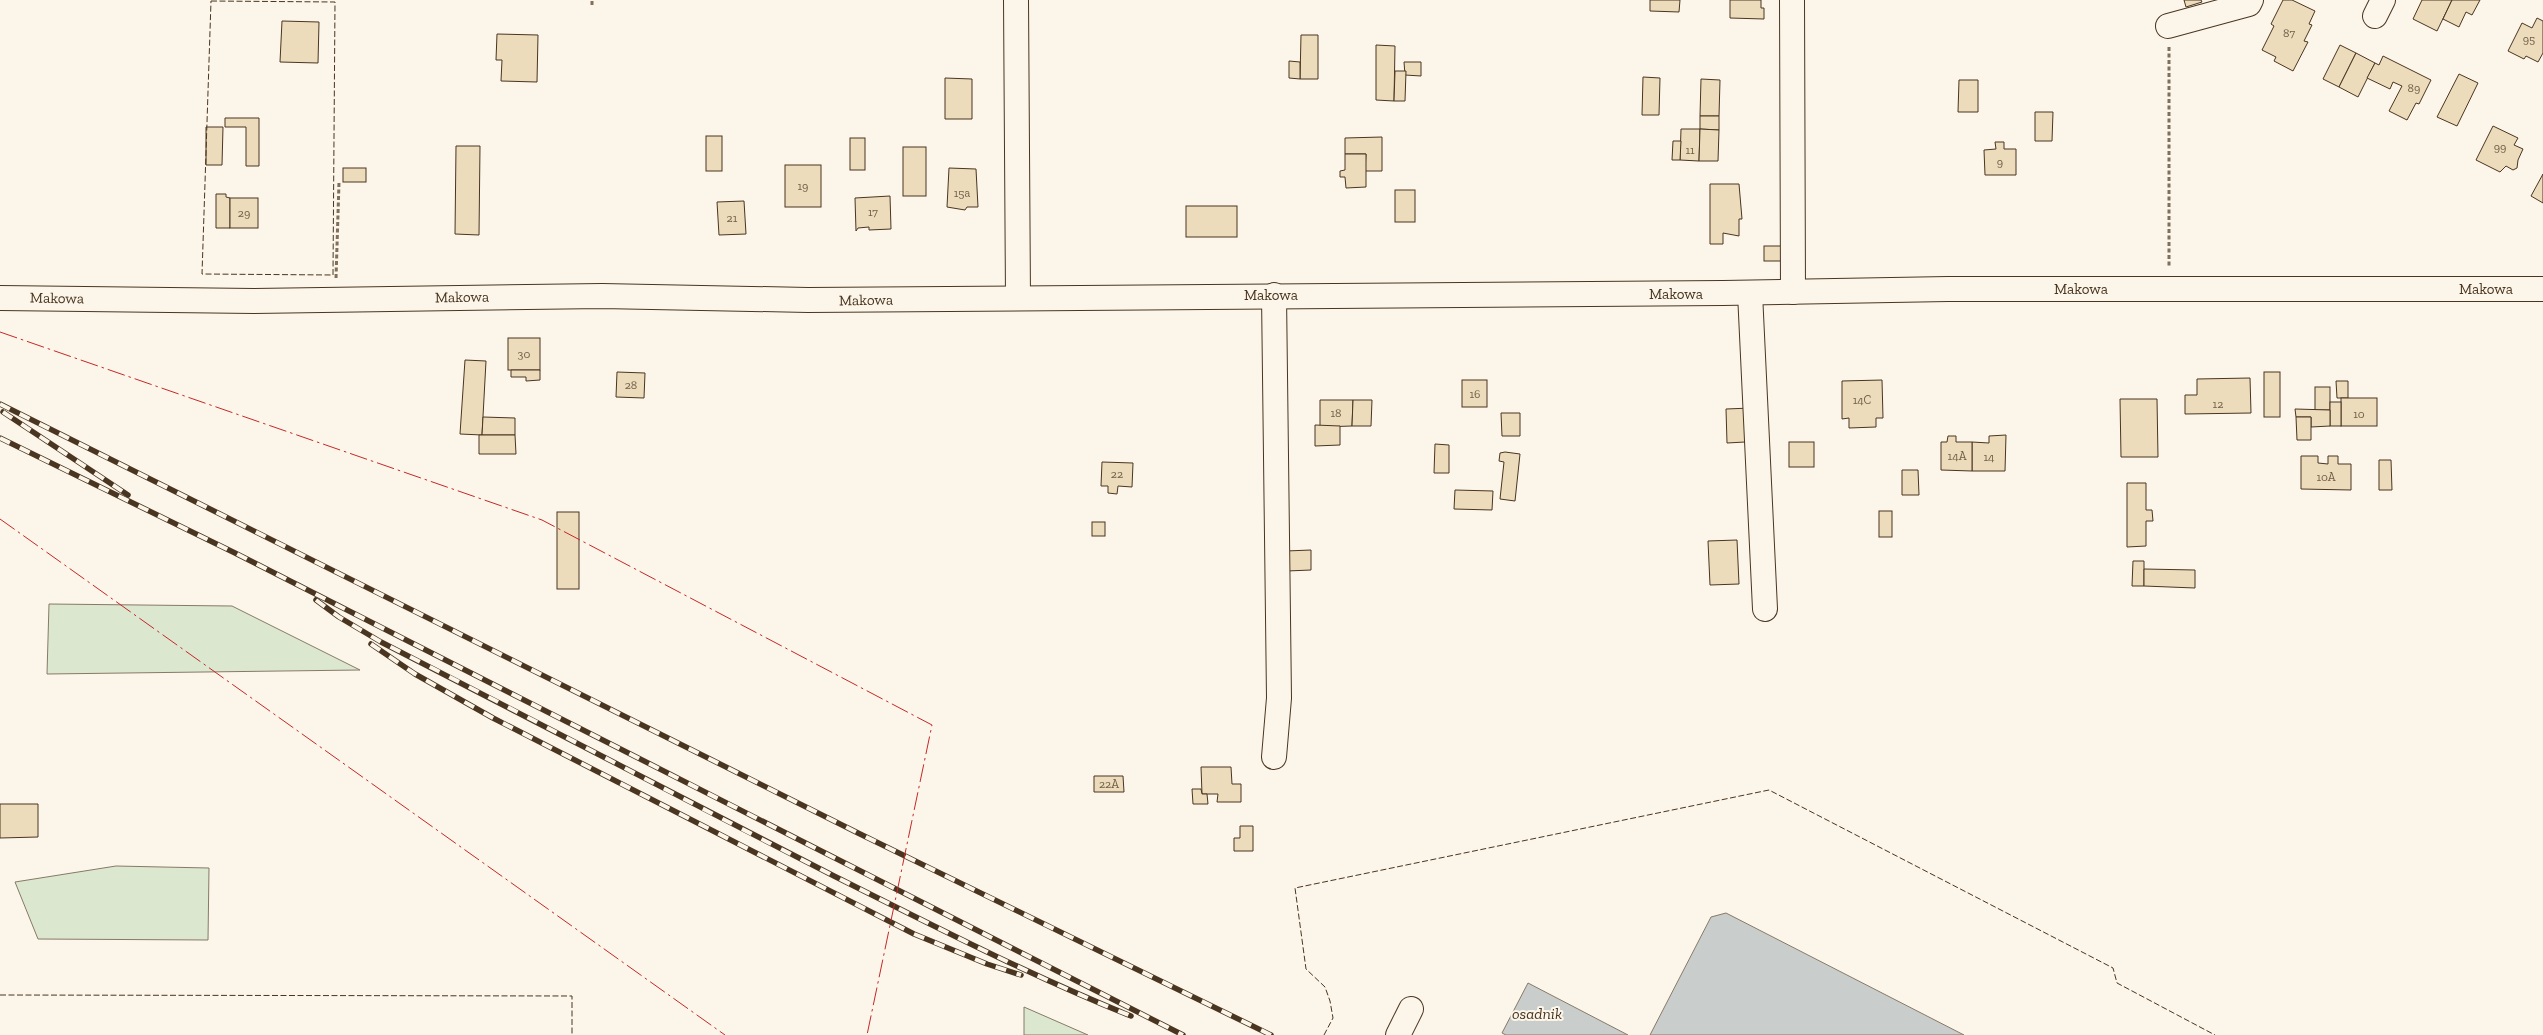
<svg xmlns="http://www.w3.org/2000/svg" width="2543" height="1035" viewBox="0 0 2543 1035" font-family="'Zilla Slab',serif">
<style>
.green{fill:#dce7d0;stroke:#887966}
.water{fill:#c9cecd;stroke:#887966}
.building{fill:#ecdcbc;stroke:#4a3520}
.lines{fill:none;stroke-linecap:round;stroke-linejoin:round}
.minor-casing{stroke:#4a3520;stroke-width:26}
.path{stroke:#7f6f5c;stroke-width:3;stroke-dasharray:4 2.5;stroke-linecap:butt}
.minor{stroke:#fbf6e9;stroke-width:24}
.rail-casing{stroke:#4a3520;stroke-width:5.5}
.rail{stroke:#fbf6e9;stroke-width:4;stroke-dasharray:11;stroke-linecap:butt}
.fence{stroke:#4a3520;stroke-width:1;stroke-dasharray:6 2.5;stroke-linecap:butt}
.power{stroke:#c62828;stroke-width:1;stroke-dasharray:18 4 2.5 4;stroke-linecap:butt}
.labels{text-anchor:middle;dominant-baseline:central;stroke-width:4;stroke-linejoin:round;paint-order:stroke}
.number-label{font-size:12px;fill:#725f47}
.street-label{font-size:15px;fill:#4a3520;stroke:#fbf6e9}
.water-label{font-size:16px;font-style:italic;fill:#4a3520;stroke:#fbf6e9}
</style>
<rect width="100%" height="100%" fill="#fbf6e9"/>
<g class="green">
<path d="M49 604 232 606 360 670 47 674Z"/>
<path d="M116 866 209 868 208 940 38 939 15 882Z"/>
<path d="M1024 1007 1088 1035H1024Z"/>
</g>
<g class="water">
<path d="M1726 913 1964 1035H1650L1711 917Z"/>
<path d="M1528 983 1628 1035H1506L1502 1033Z"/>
</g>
<g class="building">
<path d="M1650 0H1680L1679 12 1650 11Z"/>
<path d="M1730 0H1761V8H1764V19L1730 18Z"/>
<path d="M2184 0H2201L2202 2 2186 7Z"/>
<path d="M2283 0H2292L2315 11 2309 24 2312 25 2304 41 2308 42 2293 71 2274 61 2276 57 2262 50 2274 26 2271 24Z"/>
<path d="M2422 0H2452L2437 31 2413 19Z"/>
<path d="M2452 0H2480L2472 15 2466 12 2459 27 2443 19Z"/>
<path d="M2537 18 2543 21V53L2538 62 2526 56 2524 59 2508 51 2522 23 2532 28Z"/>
<path d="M282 21 319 22 318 63 280 62Z"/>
<path d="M497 34 538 35 537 82 501 81 502 60H496Z"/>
<path d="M1301 35H1318V79H1300Z"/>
<path d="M1376 45 1395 46 1394 101 1376 100Z"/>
<path d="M2340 45 2356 53 2339 87 2323 79Z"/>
<path d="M2356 53 2375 63 2358 97 2339 87Z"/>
<path d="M2383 56 2431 80 2419 104 2416 103 2407 120 2389 111 2402 86 2393 82 2390 89 2367 78 2375 63 2379 65Z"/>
<path d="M1289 61 1300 62V79L1289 78Z"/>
<path d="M1404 62H1421V76L1405 75Z"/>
<path d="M1395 71H1406L1405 101H1394Z"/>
<path d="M2459 74 2478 83 2457 126 2437 117Z"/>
<path d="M1643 77 1660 78 1659 115H1642Z"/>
<path d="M945 78 972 79V119H945Z"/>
<path d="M1701 79 1720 80 1719 116H1700Z"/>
<path d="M1959 80H1978V112H1958Z"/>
<path d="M2035 112H2053L2052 141H2035Z"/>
<path d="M1700 116H1719V130L1700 129Z"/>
<path d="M225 118H259V166H246V127H225Z"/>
<path d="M2493 126 2518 138 2514 145 2523 149 2518 160 2517 168 2513 170 2506 166 2500 172 2476 160Z"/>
<path d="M206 127H223L222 165H206Z"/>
<path d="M1681 129H1700L1699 161 1680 160Z"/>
<path d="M1700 129 1719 130 1718 161H1699Z"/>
<rect x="706" y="136" width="16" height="35"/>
<path d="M1382 137V171H1365L1366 154H1345V138Z"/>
<rect x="850" y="138" width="15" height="32"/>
<path d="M1673 141H1681L1680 160H1672Z"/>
<path d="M1995 142H2004V149H2016V175H1985L1984 150 1996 149Z"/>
<path d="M456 146H480L479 235 455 234Z"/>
<rect x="903" y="147" width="23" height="49"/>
<path d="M1345 154H1366V187L1346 188 1345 177H1340V171L1345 170Z"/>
<rect x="785" y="165" width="36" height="42"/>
<rect x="343" y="168" width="23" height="14"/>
<path d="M949 168 976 169 978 207H967L965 210 947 207Z"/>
<path d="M2543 174V203L2531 196Z"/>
<path d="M1710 184H1739L1742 219H1739V236L1723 233V244H1710Z"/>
<rect x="1395" y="190" width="20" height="32"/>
<path d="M216 194H226V197L230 198V228H216Z"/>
<path d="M890 196 891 229 869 230V227L858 228 856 231 855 198Z"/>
<rect x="230" y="198" width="28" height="30"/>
<path d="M744 201 746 234 719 235 717 202Z"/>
<rect x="1186" y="206" width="51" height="31"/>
<rect x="1764" y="246" width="22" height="15"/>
<rect x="508" y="338" width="32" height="32"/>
<path d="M465 360 486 361 482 435 460 434Z"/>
<path d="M511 370H540V380L526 381V377H511Z"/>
<path d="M617 372 645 373 644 398 616 397Z"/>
<rect x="2264" y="372" width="16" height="45"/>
<path d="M2250 378 2251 413 2185 414V395H2197V379Z"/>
<rect x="1462" y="380" width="25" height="27"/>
<path d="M1882 380 1883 418H1876V427L1849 428V418L1842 419V381Z"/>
<path d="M2336 381H2348V398H2337Z"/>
<rect x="2315" y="387" width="15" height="23"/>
<rect x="2341" y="398" width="36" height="28"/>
<path d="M2120 399H2157L2158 457H2121Z"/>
<path d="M1320 400H1353L1352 426 1320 427Z"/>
<path d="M1353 400H1372L1371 426H1352Z"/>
<rect x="2330" y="402" width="11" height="24"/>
<path d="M1751 408 1745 442 1727 443 1726 409Z"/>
<path d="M2295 409 2330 410V426L2311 427V417H2296Z"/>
<path d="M1501 413H1520V436H1502Z"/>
<path d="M483 417 515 418V435H482Z"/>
<path d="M2296 417H2311V440H2297Z"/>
<path d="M1315 425 1340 426V445L1315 446Z"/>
<path d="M479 435H515L516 454H479Z"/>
<path d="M2006 435 2005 471H1972V442L1989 443V436Z"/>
<path d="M1948 436H1956V442H1972V471L1941 470V442H1947Z"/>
<rect x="1789" y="442" width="25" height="25"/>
<path d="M1435 444 1449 445V473H1434Z"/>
<path d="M1505 452 1520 454 1515 501 1500 499 1504 462 1499 461 1500 453Z"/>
<path d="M2301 456H2318V463L2328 464V456H2338V464H2351V490L2301 489Z"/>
<path d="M2379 460H2391L2392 490H2379Z"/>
<path d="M1102 462 1133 463 1132 487 1118 486 1117 494 1108 493V486H1101Z"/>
<path d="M1902 470H1918L1919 495H1902Z"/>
<path d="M2127 483H2146V510H2152L2153 521H2146V546L2127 547Z"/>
<path d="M1455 490 1493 491 1492 510 1454 509Z"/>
<rect x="1879" y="511" width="13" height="26"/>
<rect x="557" y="512" width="22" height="77"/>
<rect x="1092" y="522" width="13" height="14"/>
<path d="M1737 540 1739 584 1710 585 1708 541Z"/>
<path d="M1311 550V570L1287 571 1286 551Z"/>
<path d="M2133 561H2144V586H2132Z"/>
<path d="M2144 569 2195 570V588L2144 586Z"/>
<path d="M1201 767H1231L1232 784H1241V802H1217L1218 794H1202Z"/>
<path d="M1094 776H1123L1124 792H1094Z"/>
<path d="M1192 789H1201L1202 794H1207L1208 804H1193Z"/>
<path d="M0 804H38V837L0 838Z"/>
<path d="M1240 826H1253V851H1234V838H1240Z"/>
</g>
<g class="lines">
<defs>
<g id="minor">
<path d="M1016 0 1018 298"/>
<path d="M1792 0 1793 292"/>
<path d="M2375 16 2383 0"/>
<path d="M2168 26 2249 4 2251 0"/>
<path d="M1750 293 1765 609"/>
<path d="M1274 295 1279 698 1274 757"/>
<path d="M0 298 254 301 602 296 808 300 1723 293 1948 289H2543"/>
<path d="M1398 1035 1411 1009"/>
</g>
</defs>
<use href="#minor" class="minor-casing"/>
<g class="path">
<path d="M592 5V0"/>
<path d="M2169 47V268"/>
<path d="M336 278 339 182"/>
</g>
<use href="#minor" class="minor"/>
<defs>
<g id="rail">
<path d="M0 404 858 833 1271 1035"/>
<path d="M3 412 128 495"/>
<path d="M0 438 235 553 1183 1035"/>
<path d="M316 600 339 617 381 642C533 719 682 799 834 876 932 925 1029 975 1131 1016"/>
<path d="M371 644 415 674 493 718 914 934 987 964 1021 975"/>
</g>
</defs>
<use href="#rail" class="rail-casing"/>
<use href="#rail" class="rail"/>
<g class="fence">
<path d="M211 1 335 2 333 275 202 274Z"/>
<path d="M0 995 572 996V1035"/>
<path d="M1324 1035 1333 1018 1330 1001 1325 987 1306 969 1295 888 1769 790 2113 968 2117 983 2215 1035"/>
</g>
<g class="power">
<path d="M0 332 542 520 932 725 867 1035"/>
<path d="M0 519 725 1035"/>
</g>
</g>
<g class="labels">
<g class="number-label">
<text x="2289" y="33">87</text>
<text x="2529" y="39">95</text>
<text x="2414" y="88">89</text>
<text x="2500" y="147">99</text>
<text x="1690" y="150">11</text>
<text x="2000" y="162">9</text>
<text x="803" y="186">19</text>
<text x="962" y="193">15a</text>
<text x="873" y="212">17</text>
<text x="244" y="213">29</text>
<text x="732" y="218">21</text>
<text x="524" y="354">30</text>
<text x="631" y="385">28</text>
<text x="1475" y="394">16</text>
<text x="1862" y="400">14C</text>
<text x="2218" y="404">12</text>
<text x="1336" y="413">18</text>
<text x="2359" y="414">10</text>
<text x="1957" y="456">14A</text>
<text x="1989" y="457">14</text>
<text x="1117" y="474">22</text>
<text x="2326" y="477">10A</text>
<text x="1109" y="784">22A</text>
</g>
<g class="street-label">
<text x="2081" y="289">Makowa</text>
<text x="2486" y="289">Makowa</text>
<text x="1676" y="294">Makowa</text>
<text x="1271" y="295">Makowa</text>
<text transform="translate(462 297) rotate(-1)">Makowa</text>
<text transform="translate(57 298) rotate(1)">Makowa</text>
<text transform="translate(866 300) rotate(-1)">Makowa</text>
</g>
<g class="water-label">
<text x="1537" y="1013">osadnik</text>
</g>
</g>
</svg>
